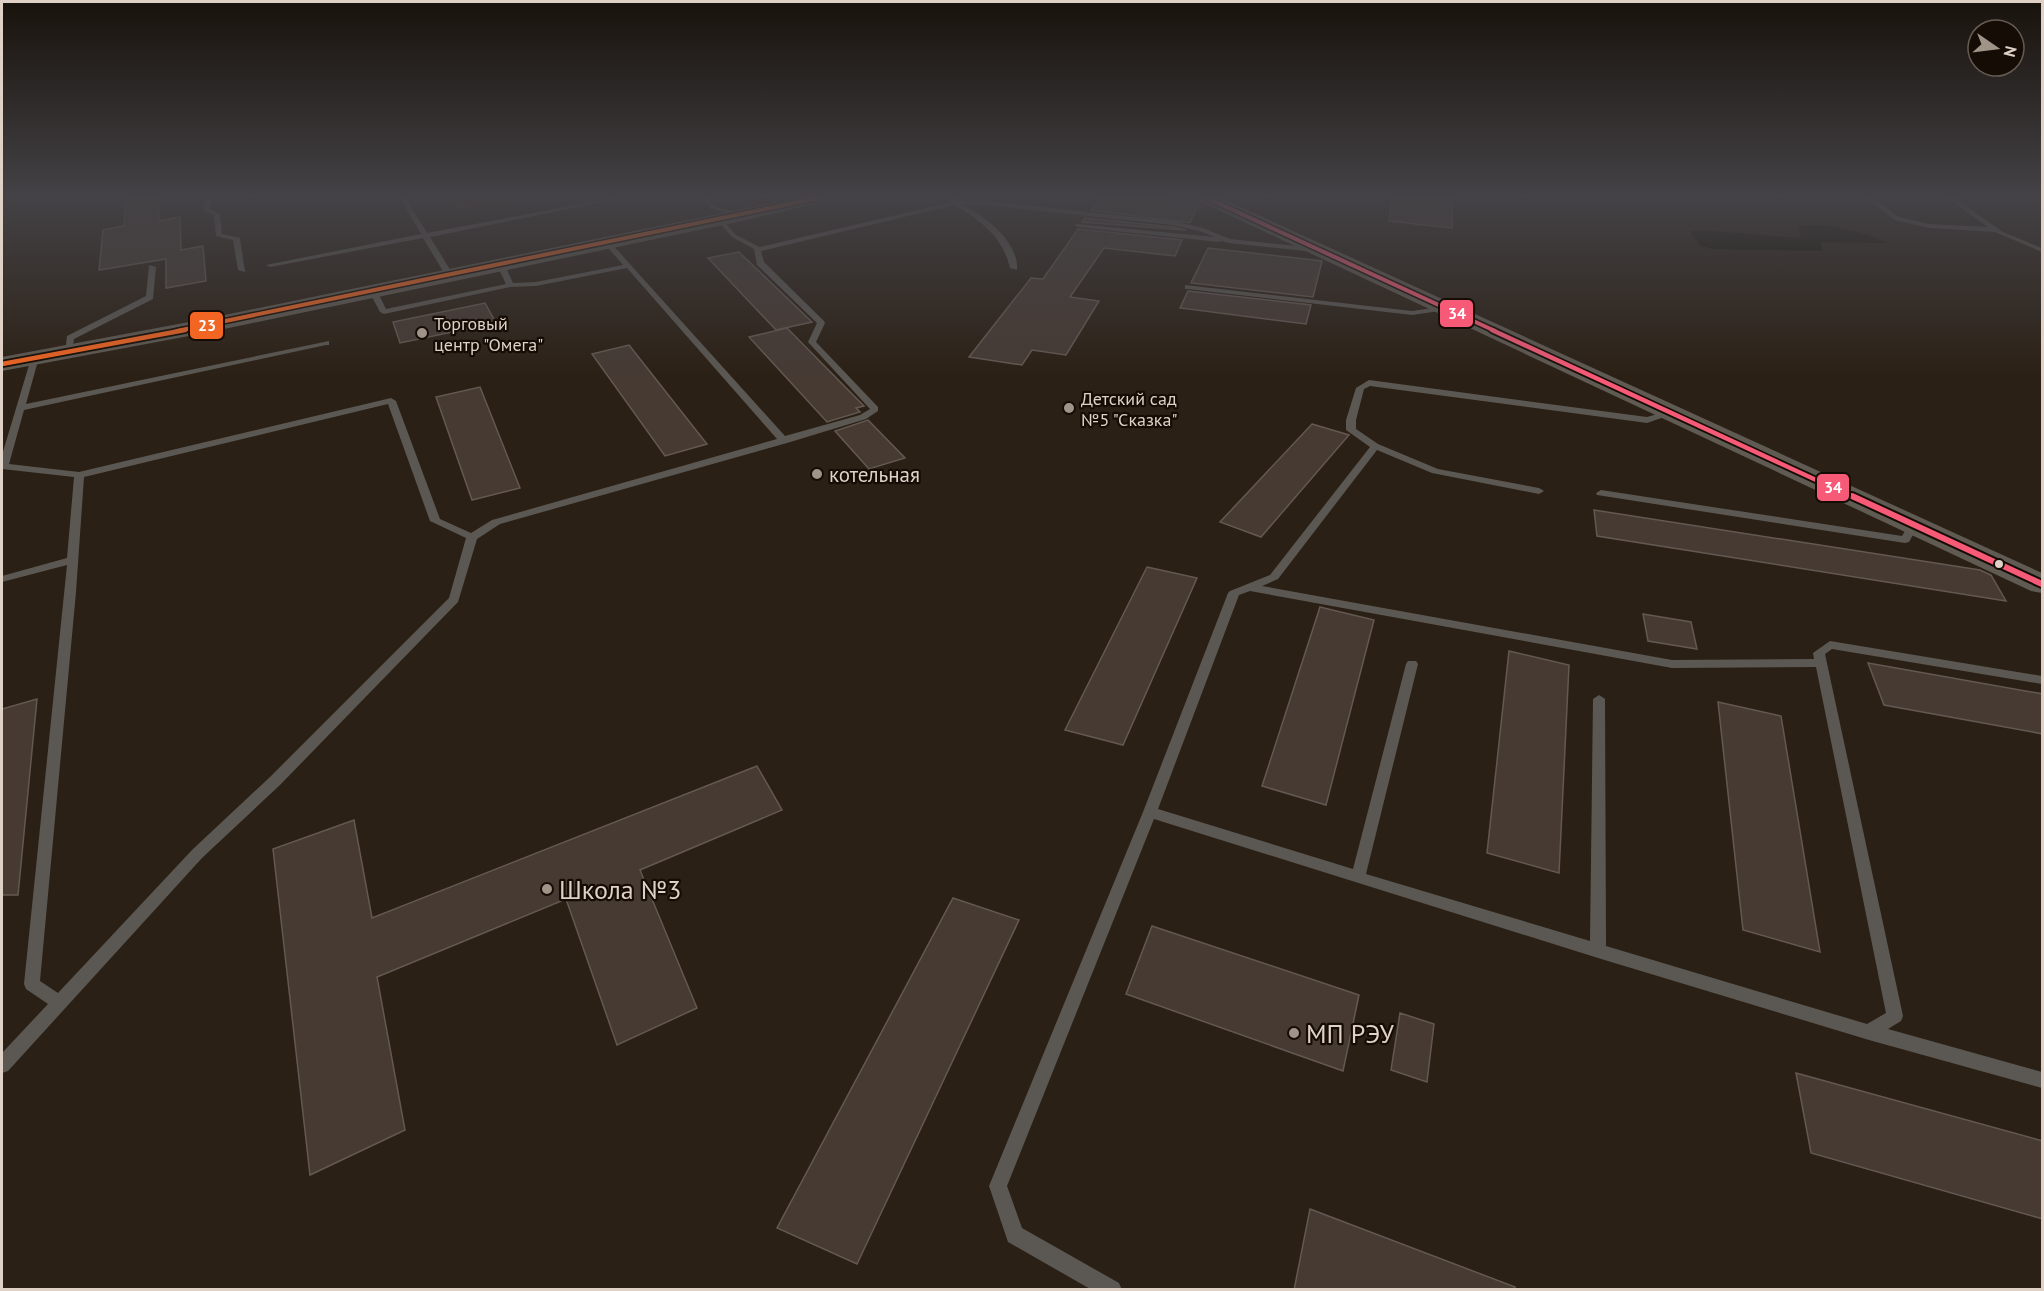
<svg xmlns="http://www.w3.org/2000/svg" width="2044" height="1291" viewBox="0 0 2044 1291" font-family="'PT Sans',sans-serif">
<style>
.green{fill:#482a29}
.water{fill:#120e02}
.building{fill:#463a33;stroke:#645952;stroke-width:1.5}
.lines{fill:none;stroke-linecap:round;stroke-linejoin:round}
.lane{fill:#5b5853;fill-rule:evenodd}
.secondary{fill:#5f5a52;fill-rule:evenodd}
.bus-1-far1-casing{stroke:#150c05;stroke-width:7}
.bus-1-casing{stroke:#150c05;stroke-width:8}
.bus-2-far2-casing{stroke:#150c05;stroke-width:7}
.bus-2-far1-casing{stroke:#150c05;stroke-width:8}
.bus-2-casing{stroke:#150c05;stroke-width:10}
.bus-1-far1{stroke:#f26522;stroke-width:4}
.bus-1{stroke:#f26522;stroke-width:4.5}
.bus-2-far2{stroke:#f75a77;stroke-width:4}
.bus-2-far1{stroke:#f75a77;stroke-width:4.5}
.bus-2{stroke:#f75a77;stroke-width:6}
.poi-dot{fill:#a09388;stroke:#150c05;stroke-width:2}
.bus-dot{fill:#dfd1c6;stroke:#150c05;stroke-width:2}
.labels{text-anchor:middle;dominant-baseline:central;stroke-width:4.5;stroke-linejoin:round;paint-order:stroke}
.far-poi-label{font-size:18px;fill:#dfd1c6;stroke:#150c05;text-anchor:start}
.poi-label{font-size:21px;fill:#dfd1c6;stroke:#150c05;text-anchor:start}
.near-poi-label{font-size:26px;fill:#dfd1c6;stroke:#150c05;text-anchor:start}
.line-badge{stroke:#150c05;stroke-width:2}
.badge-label{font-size:16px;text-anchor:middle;font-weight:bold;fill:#fff}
</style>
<rect width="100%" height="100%" fill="#2b2015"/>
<path class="green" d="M457 198H521L457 209 451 199Z"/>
<path class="water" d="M1798 225C1829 224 1859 229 1887 243L1821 242 1822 251 1713 249 1701 246 1691 234V231L1699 230 1798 238 1801 236Z"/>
<g class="building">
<path d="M126 198H158L159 221 180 217 181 250 203 246 206 281 166 288V259L99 270 103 230 124 226Z"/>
<path d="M1100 198H1146L1199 203 1190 223 1091 210Z"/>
<path d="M1392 198H1452V228L1389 221Z"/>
<path d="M1085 218 1173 227 1186 230 1082 222Z"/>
<path d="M1078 229 1182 240 1175 256 1104 248 1070 297 1099 301 1066 355 1032 350 1022 365 969 357 1031 278 1043 279Z"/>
<path d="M1208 248 1322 261 1313 297 1191 283Z"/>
<path d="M739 252 812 322 776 330 708 258Z"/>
<path d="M1188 291 1311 305 1306 324 1180 308Z"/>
<path d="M485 303 496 323 400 343 393 322Z"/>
<path d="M787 328 864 406 856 408 860 412 827 422 749 337Z"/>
<path d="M629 345 707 444 665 456 592 354Z"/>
<path d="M480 387 520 488 472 500 436 397Z"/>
<path d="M868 420 905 458 869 469 835 431Z"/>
<path d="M1312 424 1349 435 1261 537 1220 522Z"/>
<path d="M1594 510 1980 570 1991 575 2006 601 1597 536Z"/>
<path d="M1147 567 1197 578 1123 745 1065 730Z"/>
<path d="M1320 607 1374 620 1326 805 1262 786Z"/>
<path d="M1643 614 1691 622 1697 649 1648 641Z"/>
<path d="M1509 651 1569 665 1559 873 1487 853Z"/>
<path d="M1868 663 2043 694V734L1884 705Z"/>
<path d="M37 699 18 895H2V709Z"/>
<path d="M1718 702 1781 716 1820 952 1743 930Z"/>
<path d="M757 766 782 810 640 870 697 1008 617 1045 566 899 377 977 405 1130 310 1175 273 849 354 820 372 918Z"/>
<path d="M953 898 1019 920 857 1264 777 1228Z"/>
<path d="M1152 926 1359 995 1343 1071 1126 994Z"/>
<path d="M1400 1013 1434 1024 1427 1082 1391 1070Z"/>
<path d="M1796 1073 2043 1141V1219L1811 1153Z"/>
<path d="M1310 1209 1515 1287V1290H1294Z"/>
</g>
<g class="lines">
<g class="lane">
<path d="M205 198H211L210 209 220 214 222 234 240 238 245 272 238 270 233 240 216 236 214 215 204 210Z"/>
<path d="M400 198H406L427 233 613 198H624L430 237 454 276 450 278 446 276 423 238 270 267 266 265 421 234Z"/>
<path d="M701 198H707L714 206 745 215 742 217 710 208Z"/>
<path d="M951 198H957L958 201H986L1173 221 1203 228 1230 239 1316 248 1320 250 1316 252 1229 243 1222 241 1219 242 1078 227 1075 225 1076 224 1215 237 1199 231 1173 225 986 205H964C986 217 1019 242 1017 270L1010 268C1003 237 981 221 955 205L761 251 764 262 824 321 825 323 816 342 878 407V411L866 419 787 443 500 524 477 539 458 602 280 785 202 858 8 1071 2 1073V1053L48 1004 26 989 24 984 67 565 2 582V576L67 558 74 477 2 469V455L32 355 39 357 26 404 329 341V345H326L24 410 9 464 79 472 391 398 396 401 440 519 471 533 492 520 777 439 627 268 536 286 510 287 384 314 380 312 369 291 370 289H376L386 309 506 284 497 265 501 263 505 265 513 283 536 282 623 265 604 243 610 242 785 436 860 415 870 409 808 342 817 323 757 265 754 249 732 237 718 221V219H722L736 235 760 247 952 202ZM388 404 430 521 466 538 449 598 270 777 192 850 58 993 40 981 76 592 84 477Z"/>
<path d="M1866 198H1873L1899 217 1929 224 1988 227 1947 198H1954L2003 232 2042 248V252L1995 232 1929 228 1895 220Z"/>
<path d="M149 265 156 267 153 299 74 339 72 351 65 353 67 336 146 296Z"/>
<path d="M1185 285 1412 311 1446 306 1450 308 1446 310 1412 315 1188 289H1185Z"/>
<path d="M1369 380 1647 417 1671 410 1676 413 1647 423 1370 386 1364 389 1356 420V429L1378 444 1438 469 1539 488 1544 491 1539 494 1432 473 1377 450 1278 579 1262 586 1672 660 1814 659 1813 653 1830 641 2042 676V684L1832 649 1825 654 1903 1016 1901 1021 1888 1029 2042 1072V1088L1869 1040 1598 958 1154 819 1007 1186 1022 1228 1119 1283 1122 1290H1092L1008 1242 989 1186 1143 812 1228 593 1230 591 1270 575 1370 447 1346 430V420L1356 388ZM1250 591 1672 668 1816 667 1886 1013 1867 1024 1606 946 1605 699 1599 695 1593 699 1590 941 1366 874 1418 664 1416 661H1408L1406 664 1353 869 1158 809 1239 595Z"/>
<path d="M1601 490 1902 536 1910 522 1914 521 1919 524 1909 542 1905 543 1597 495 1596 493Z"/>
</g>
<g class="secondary">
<path d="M796 198H827L824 202 742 221 205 333 2 371V357L205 319Z"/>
<path d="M1198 198H1221L2042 573V593L2031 591 1201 202Z"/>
</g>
<defs>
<path id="bus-1-far1" d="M177 331 818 198"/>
<path id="bus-1" d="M2 364 185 330"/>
<path id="bus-2-far2" d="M1207 198 1495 331"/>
<path id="bus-2-far1" d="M1492 330 1855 498"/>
<path id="bus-2" d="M1852 496 2042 584"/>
</defs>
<use href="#bus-1-far1" class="bus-1-far1-casing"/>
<use href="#bus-1" class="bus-1-casing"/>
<use href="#bus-2-far2" class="bus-2-far2-casing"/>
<use href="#bus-2-far1" class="bus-2-far1-casing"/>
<use href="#bus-2" class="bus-2-casing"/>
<use href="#bus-1-far1" class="bus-1-far1"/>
<use href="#bus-1" class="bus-1"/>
<use href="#bus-2-far2" class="bus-2-far2"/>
<use href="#bus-2-far1" class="bus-2-far1"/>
<use href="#bus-2" class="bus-2"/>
</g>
<linearGradient id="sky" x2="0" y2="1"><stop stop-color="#18120c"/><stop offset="0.52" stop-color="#444246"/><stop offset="1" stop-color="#444246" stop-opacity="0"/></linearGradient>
<rect width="2044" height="378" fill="url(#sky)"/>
<g class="poi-dot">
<circle cx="422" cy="333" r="6"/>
<circle cx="1069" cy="408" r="6"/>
<circle cx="817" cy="474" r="6"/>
<circle cx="547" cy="889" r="6"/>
<circle cx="1294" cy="1033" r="6"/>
</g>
<circle class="bus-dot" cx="1999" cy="564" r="5"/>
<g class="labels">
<g class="far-poi-label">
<text x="434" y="323">Торговый<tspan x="434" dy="21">центр "Омега"</tspan></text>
<text x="1081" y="398">Детский сад<tspan x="1081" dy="21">№5 "Сказка"</tspan></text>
</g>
<g class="poi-label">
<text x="829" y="474">котельная</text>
</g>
<g class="near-poi-label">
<text x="559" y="889">Школа №3</text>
<text x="1306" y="1033">МП РЭУ</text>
</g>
</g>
<g class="line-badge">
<rect x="1439" y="299" width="35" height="29" rx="6" fill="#f75a77"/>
<rect x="189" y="311" width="35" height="29" rx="6" fill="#f26522"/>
<rect x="1816" y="473" width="34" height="29" rx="6" fill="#f75a77"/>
</g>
<g class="badge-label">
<text x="1457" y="319">34</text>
<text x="207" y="331">23</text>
<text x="1833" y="493">34</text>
</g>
<rect width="2044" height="1291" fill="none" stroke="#dfd1c6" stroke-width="6"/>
<g transform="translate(1996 48) rotate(104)"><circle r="28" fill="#150c05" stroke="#665b52" stroke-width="1.5"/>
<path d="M0-4.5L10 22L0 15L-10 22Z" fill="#a09388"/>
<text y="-9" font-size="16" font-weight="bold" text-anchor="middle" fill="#dfd1c6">N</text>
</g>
</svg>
